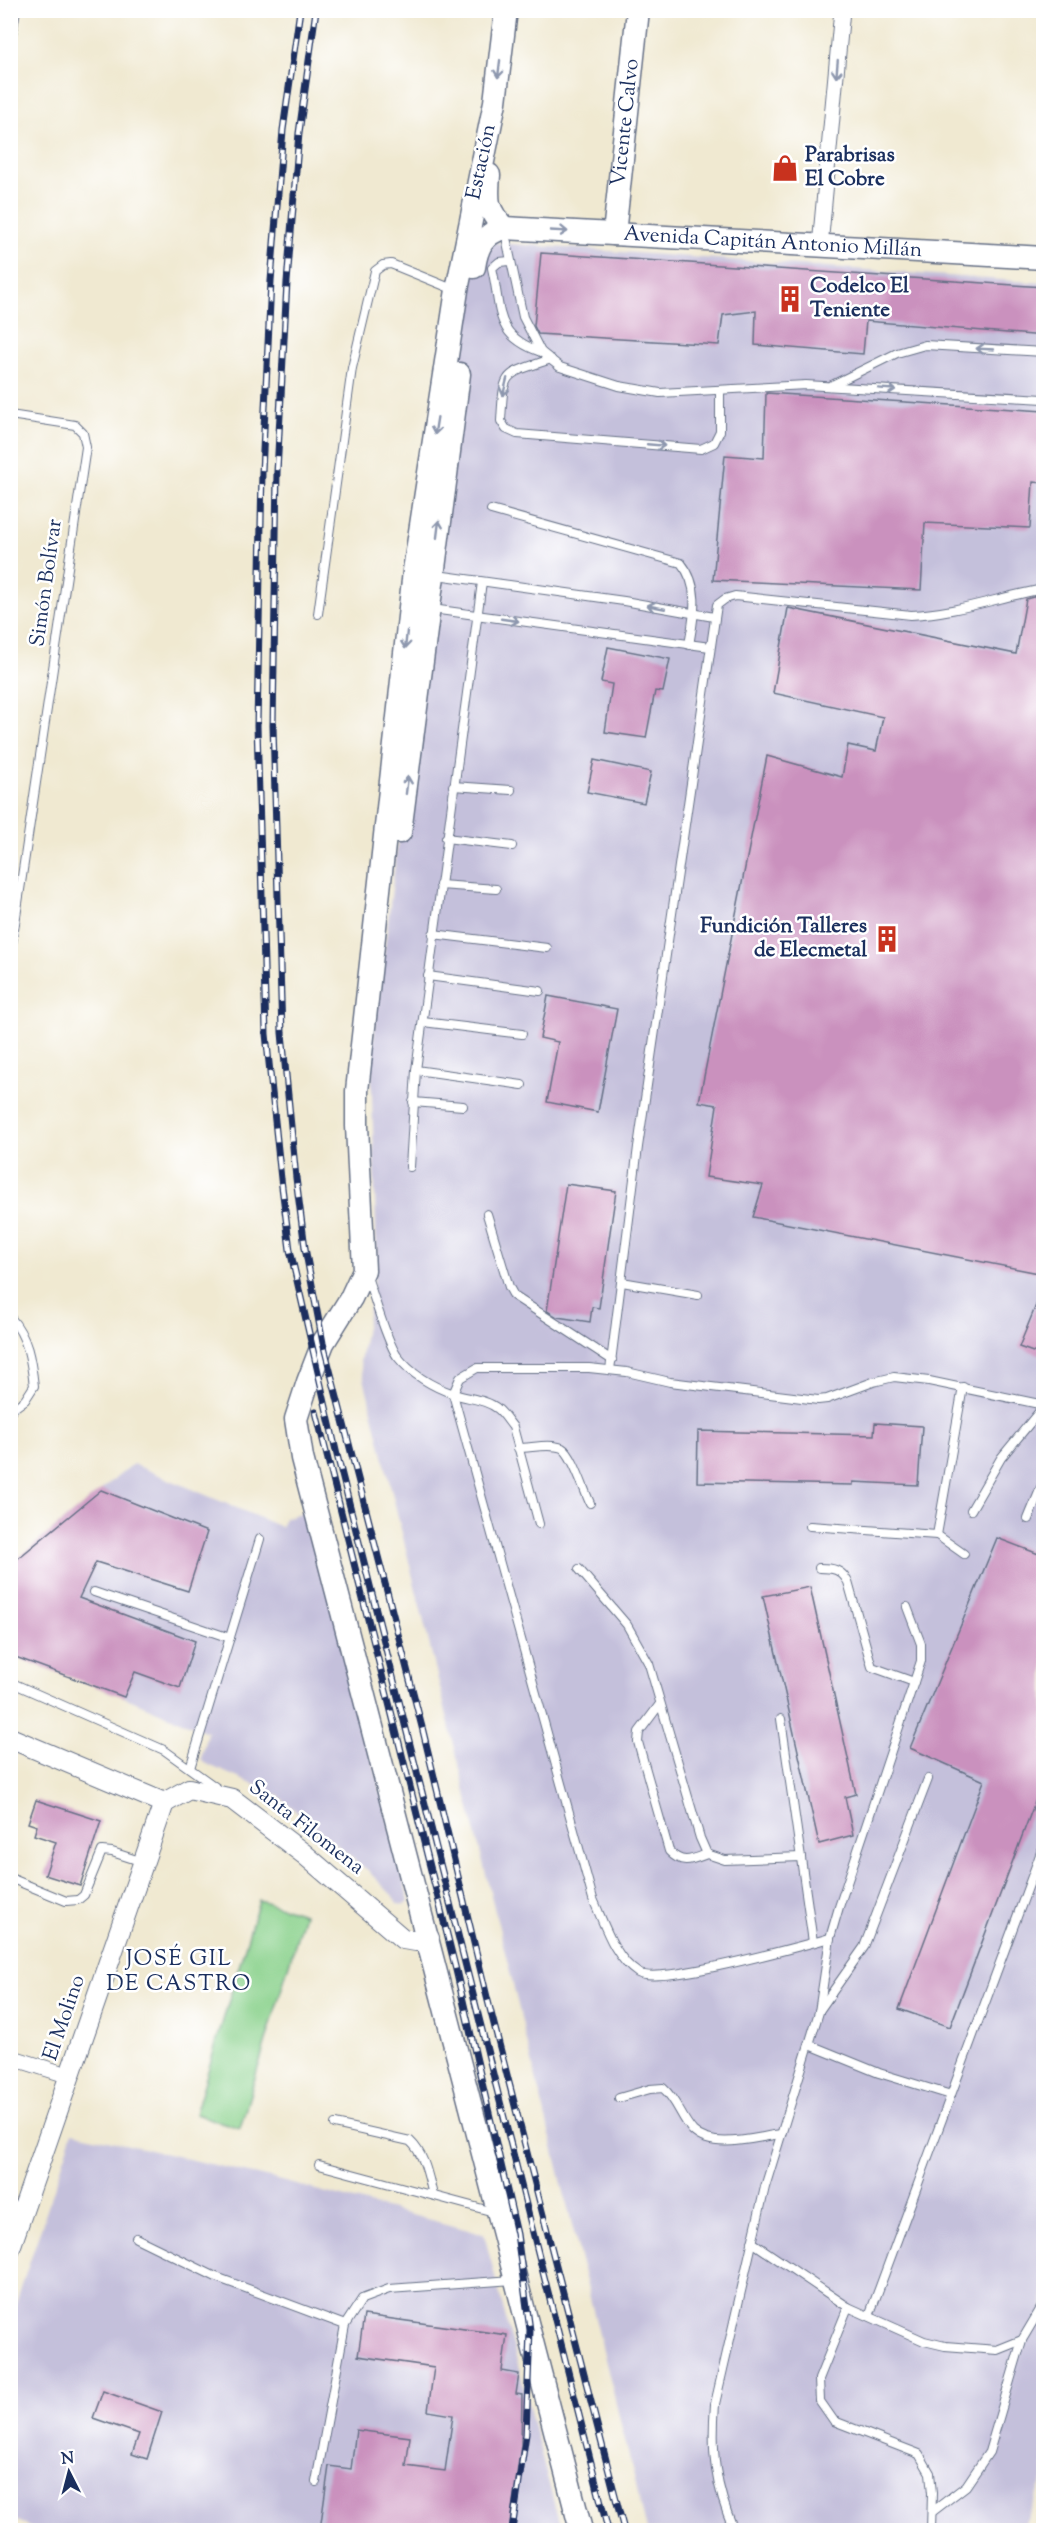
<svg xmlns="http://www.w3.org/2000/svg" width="1054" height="2541" viewBox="0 0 1054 2541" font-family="'Sorts Mill Goudy',serif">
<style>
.industrial{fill:#c4c0db}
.green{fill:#8bd28d;stroke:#538076;stroke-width:1.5}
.building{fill:#ca91be}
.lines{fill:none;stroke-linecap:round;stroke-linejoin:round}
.service-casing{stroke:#667086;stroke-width:10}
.minor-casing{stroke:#667086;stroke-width:17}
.tertiary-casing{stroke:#667086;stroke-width:22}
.secondary-casing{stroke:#667086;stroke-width:25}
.service{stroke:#fff;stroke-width:8}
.minor{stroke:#fff;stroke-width:15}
.tertiary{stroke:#fff;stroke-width:20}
.secondary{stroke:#fff;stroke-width:22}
.rail-casing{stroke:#1b2f5e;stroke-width:7}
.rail{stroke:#fff;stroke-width:4.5;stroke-dasharray:14;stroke-linecap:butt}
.oneway{stroke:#8d97ae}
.labels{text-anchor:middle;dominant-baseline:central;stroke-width:5;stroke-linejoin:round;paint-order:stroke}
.street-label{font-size:21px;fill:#1b2f5e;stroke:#fff}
.poi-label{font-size:21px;font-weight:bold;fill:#1b2f5e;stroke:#fff;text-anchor:start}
.neighbourhood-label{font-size:22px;letter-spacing:1.5px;fill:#1b2f5e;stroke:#fff}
</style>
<rect width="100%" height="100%" fill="#fff"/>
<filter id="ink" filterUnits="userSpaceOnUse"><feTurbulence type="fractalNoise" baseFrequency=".0167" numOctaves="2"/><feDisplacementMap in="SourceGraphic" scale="12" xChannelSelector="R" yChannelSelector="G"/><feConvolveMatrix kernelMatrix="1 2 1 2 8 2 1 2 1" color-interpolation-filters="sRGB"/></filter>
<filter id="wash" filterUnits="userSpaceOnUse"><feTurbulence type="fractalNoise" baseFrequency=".008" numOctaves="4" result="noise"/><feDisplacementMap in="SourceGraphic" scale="24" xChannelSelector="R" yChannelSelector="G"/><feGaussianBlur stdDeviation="1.35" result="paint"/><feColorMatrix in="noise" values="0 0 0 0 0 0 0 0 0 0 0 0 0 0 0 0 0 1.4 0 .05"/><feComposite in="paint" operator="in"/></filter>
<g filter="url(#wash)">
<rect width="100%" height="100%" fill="#f0e9d1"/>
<g class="industrial">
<path d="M471 241 1043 283 1044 2479 1022 2530H647L360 1362 377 1262 371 1061Z"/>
<path d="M133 1464 281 1527 285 1518 309 1510 409 1902 404 1905 397 1904 393 1896 370 1873 277 1795 204 1763 201 1759 207 1732 124 1697 11 1655 10 1565Z"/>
<path d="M73 2132 274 2179 484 2234 561 2530H36L11 2518V2318Z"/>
</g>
<path class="green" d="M259 1900 304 1914 240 2128 195 2114Z"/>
<g id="blocks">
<g class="building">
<path d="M541 253 1044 287V336L866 321 863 354 755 345 756 311 723 315 719 345 538 334 534 326Z"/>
<path d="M766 393 1044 411V483L1033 482 1030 528 925 523 921 590 713 580 725 455 764 458Z"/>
<path d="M1037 596 1044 598V1274L753 1217 763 1185 706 1177 717 1105 699 1102 767 756 842 777 848 745 876 751 883 717 773 693 788 608 1016 654 1026 599Z"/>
<path d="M608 647 670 659 663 692 655 691 646 738 605 732 612 684 601 682Z"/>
<path d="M594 760 651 772 644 803 587 792Z"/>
<path d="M548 996 617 1009 598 1112 547 1102 558 1042 540 1038Z"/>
<path d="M566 1184 616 1191 599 1308 592 1307 590 1322 557 1317 547 1311Z"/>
<path d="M1043 1288 1044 1289V1356L1019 1347Z"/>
<path d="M875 1423 922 1426 918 1485 853 1482V1485L697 1482 698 1431 874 1435Z"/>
<path d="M101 1490 207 1532 188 1591 96 1562 79 1598 195 1641 180 1688 135 1672 124 1697 10 1655V1565Z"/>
<path d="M997 1538 1044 1556V1778L950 2027 899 2009 984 1781 910 1748Z"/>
<path d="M810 1587 856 1794 845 1797 853 1835 819 1844 763 1596Z"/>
<path d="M36 1800 101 1821 80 1886 45 1875 56 1842 34 1835 37 1826 28 1823Z"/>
<path d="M364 2315 507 2335 502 2371 519 2374 516 2394 522 2395 521 2445 509 2530H320L329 2466 351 2469 356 2430 410 2437 406 2466 445 2471 453 2415 428 2411 434 2367 358 2356Z"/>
<path d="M103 2391 162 2412 147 2459 132 2454 139 2434 93 2418Z"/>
</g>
</g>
</g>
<g filter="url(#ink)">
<use href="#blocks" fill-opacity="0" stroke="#667086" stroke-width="1.5"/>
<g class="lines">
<defs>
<g id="service">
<path d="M10 46 16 10"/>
<path d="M507 242 523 317 541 352 560 367 619 386 660 393 806 385 1044 399"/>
<path d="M510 261 499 262 492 268C502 311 493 335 541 352"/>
<path d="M551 359C503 376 504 369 501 421L506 429 517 434 701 449 714 443 720 431V390"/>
<path d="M830 386 897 353 925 345 1044 352"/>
<path d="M10 415 75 425 83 433 86 447 10 957"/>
<path d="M491 510 681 563C701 587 694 616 689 645"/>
<path d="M437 575 624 601 714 617"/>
<path d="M432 609 710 647"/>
<path d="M318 614 352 368 375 271 383 265 391 264 455 290"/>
<path d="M453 786 511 790"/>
<path d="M446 838 512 846"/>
<path d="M440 885 496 889"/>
<path d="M433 934 547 948"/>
<path d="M428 976 540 991"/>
<path d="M423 1022 522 1034"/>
<path d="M416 1070 522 1085"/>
<path d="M413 1102 463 1106"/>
<path d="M410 1167 416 1070 482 582"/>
<path d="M487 1214 509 1287 514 1296 612 1360"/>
<path d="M367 1277C374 1296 387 1342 397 1356 411 1374 433 1387 454 1394 468 1399 486 1399 498 1409 504 1414 508 1421 513 1427L539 1524"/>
<path d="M622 1282 698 1295"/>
<path d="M10 1317C28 1337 31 1360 34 1386L25 1400 10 1411"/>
<path d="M610 1370 638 1147 717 605 725 599 735 596 911 615C957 613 999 597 1044 589"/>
<path d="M518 1448C531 1448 550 1443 562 1448 573 1454 584 1491 590 1503"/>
<path d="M971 1510 1001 1458 1044 1406"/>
<path d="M1028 1519 1044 1480"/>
<path d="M810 1526 937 1535 964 1554"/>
<path d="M937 1535 963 1387"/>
<path d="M819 1568C833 1568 841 1569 848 1582L872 1667 914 1682"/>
<path d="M579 1569 627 1625 649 1664 700 1838 707 1854 725 1860 801 1857"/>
<path d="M94 1592 230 1638"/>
<path d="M10 1682 164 1750 221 1791"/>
<path d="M660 1704 639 1732 638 1742 669 1851C682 1865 691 1860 707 1854"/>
<path d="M781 1719 813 1942"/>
<path d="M190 1768 260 1539"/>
<path d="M10 1878 66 1901 78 1900 84 1895 102 1851 112 1852 143 1862"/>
<path d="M830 1938C799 1946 660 1986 638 1973 614 1958 604 1923 593 1899L453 1394 460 1378 477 1368H589L627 1372 670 1382 818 1400 827 1399 873 1382 894 1377 929 1381 1044 1405"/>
<path d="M819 2011 864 1947 928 1779"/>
<path d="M810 2045 879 2073 951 2095"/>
<path d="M619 2098 650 2089 663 2088C677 2100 681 2118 693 2131 713 2151 756 2137 781 2134"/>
<path d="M335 2124 410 2141C425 2155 428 2176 433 2195"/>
<path d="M319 2165 494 2212"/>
<path d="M136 2238 216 2277 345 2325"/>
<path d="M752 2242 848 2307 924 2341 945 2346 997 2350 1022 2340 1044 2303"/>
<path d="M848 2307 819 2379 820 2401 834 2421 919 2454 930 2473 932 2493 931 2530"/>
<path d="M869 2316 1044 1844"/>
<path d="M316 2482 345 2325 362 2299 389 2289 513 2280"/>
<path d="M932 2512 966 2486 989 2452 1022 2340"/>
<path d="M734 2530C715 2486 711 2452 715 2404L765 2187 819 2012 830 1938 839 1907 921 1661V1644L907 1607"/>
</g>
<g id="minor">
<path d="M820 246 842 10"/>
<path d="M10 2057 70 2076"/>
</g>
<g id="tertiary">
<path d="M10 1738 164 1803 189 1789 232 1799 304 1854 403 1939 416 1941 429 1938"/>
<path d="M10 2248 164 1803"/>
</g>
<g id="secondary">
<path d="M506 10 495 102 457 290 414 571 357 1091V1126L364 1270 351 1298 323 1343 308 1382 296 1419 302 1458 581 2530"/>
<path d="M489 175C487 200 486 209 504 228"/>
<path id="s1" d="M614 234 638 10"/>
<path id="s2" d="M474 267C477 247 483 234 504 228L1044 258"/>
<path d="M400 832 459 374"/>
</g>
</defs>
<use href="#service" class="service-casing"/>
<use href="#minor" class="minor-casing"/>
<use href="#tertiary" class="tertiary-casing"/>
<use href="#secondary" class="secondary-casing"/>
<use href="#service" class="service"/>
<use href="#minor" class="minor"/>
<use href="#tertiary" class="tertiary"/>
<use href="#secondary" class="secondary"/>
<defs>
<g id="rail">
<path d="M300 10 283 130 271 281 262 472 257 726 266 1034 281 1179 290 1250 337 1455 608 2530"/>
<path d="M316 10 299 133 287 282 277 472 273 726 282 1033 296 1178 305 1248 323 1343 423 1731 487 1997 624 2530"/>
<path d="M316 1412 456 1970 517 2234 530 2330 526 2434 512 2530"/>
</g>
</defs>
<use href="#rail" class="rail-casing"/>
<use href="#rail" class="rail"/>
</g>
<defs><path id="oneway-shaft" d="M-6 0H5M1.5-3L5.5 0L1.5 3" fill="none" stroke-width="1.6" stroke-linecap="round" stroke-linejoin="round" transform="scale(1.5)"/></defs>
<g class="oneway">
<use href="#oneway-shaft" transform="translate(499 69) rotate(97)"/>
<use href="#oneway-shaft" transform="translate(837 69) rotate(95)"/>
<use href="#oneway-shaft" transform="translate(559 231) rotate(3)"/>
<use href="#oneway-shaft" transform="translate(985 349) rotate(-177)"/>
<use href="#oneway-shaft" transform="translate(505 387) rotate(104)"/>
<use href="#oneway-shaft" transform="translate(887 389) rotate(4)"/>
<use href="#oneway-shaft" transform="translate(436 426) rotate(99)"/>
<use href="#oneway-shaft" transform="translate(656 445) rotate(5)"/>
<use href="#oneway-shaft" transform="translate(438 529) rotate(-83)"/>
<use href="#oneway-shaft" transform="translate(656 607) rotate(-169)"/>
<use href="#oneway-shaft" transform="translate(510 620) rotate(8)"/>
<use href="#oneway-shaft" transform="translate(406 640) rotate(96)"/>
<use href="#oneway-shaft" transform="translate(407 785) rotate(-83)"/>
</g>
</g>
<defs>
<symbol id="shop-bare" viewBox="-9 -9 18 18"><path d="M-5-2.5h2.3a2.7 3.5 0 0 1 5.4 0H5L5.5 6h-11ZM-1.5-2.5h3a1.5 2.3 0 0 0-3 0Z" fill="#c8321e" stroke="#fff" stroke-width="2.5" paint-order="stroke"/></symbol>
<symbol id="building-bare" viewBox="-9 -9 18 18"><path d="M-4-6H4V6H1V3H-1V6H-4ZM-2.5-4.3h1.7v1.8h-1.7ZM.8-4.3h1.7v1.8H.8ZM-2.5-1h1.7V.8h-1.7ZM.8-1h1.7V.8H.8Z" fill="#c8321e" stroke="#fff" stroke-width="2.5" paint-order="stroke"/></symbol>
</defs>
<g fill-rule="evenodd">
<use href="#shop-bare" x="766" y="149" width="38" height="38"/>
<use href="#building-bare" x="771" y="280" width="38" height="38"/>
<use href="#building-bare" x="868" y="920" width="38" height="38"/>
</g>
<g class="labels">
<g class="street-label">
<text stroke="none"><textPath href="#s1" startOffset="112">Vicente Calvo</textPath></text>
<text transform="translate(482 162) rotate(-78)">Estación</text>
<text stroke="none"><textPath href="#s2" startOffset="322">Avenida Capitán Antonio Millán</textPath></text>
<text transform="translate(47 583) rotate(-82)">Simón Bolívar</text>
<text transform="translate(306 1828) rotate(38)">Santa Filomena</text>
<text transform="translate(65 2018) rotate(-71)">El Molino</text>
</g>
<g class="poi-label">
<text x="805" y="156">Parabrisas<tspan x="805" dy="24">El Cobre</tspan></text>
<text x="810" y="287">Codelco El<tspan x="810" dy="24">Teniente</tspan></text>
<text x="867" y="927" text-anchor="end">Fundición Talleres<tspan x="867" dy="24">de Elecmetal</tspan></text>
</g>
<g class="neighbourhood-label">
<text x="179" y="1960">JOSÉ GIL<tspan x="179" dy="25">DE CASTRO</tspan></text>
</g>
</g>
<rect width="1054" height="2541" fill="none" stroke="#fff" stroke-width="36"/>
<g transform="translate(69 2472) rotate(354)" stroke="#ffffff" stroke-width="4.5" paint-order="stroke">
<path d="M0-4.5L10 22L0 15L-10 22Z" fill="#1b2f5e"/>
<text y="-9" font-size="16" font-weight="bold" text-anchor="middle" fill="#1b2f5e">N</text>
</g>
</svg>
